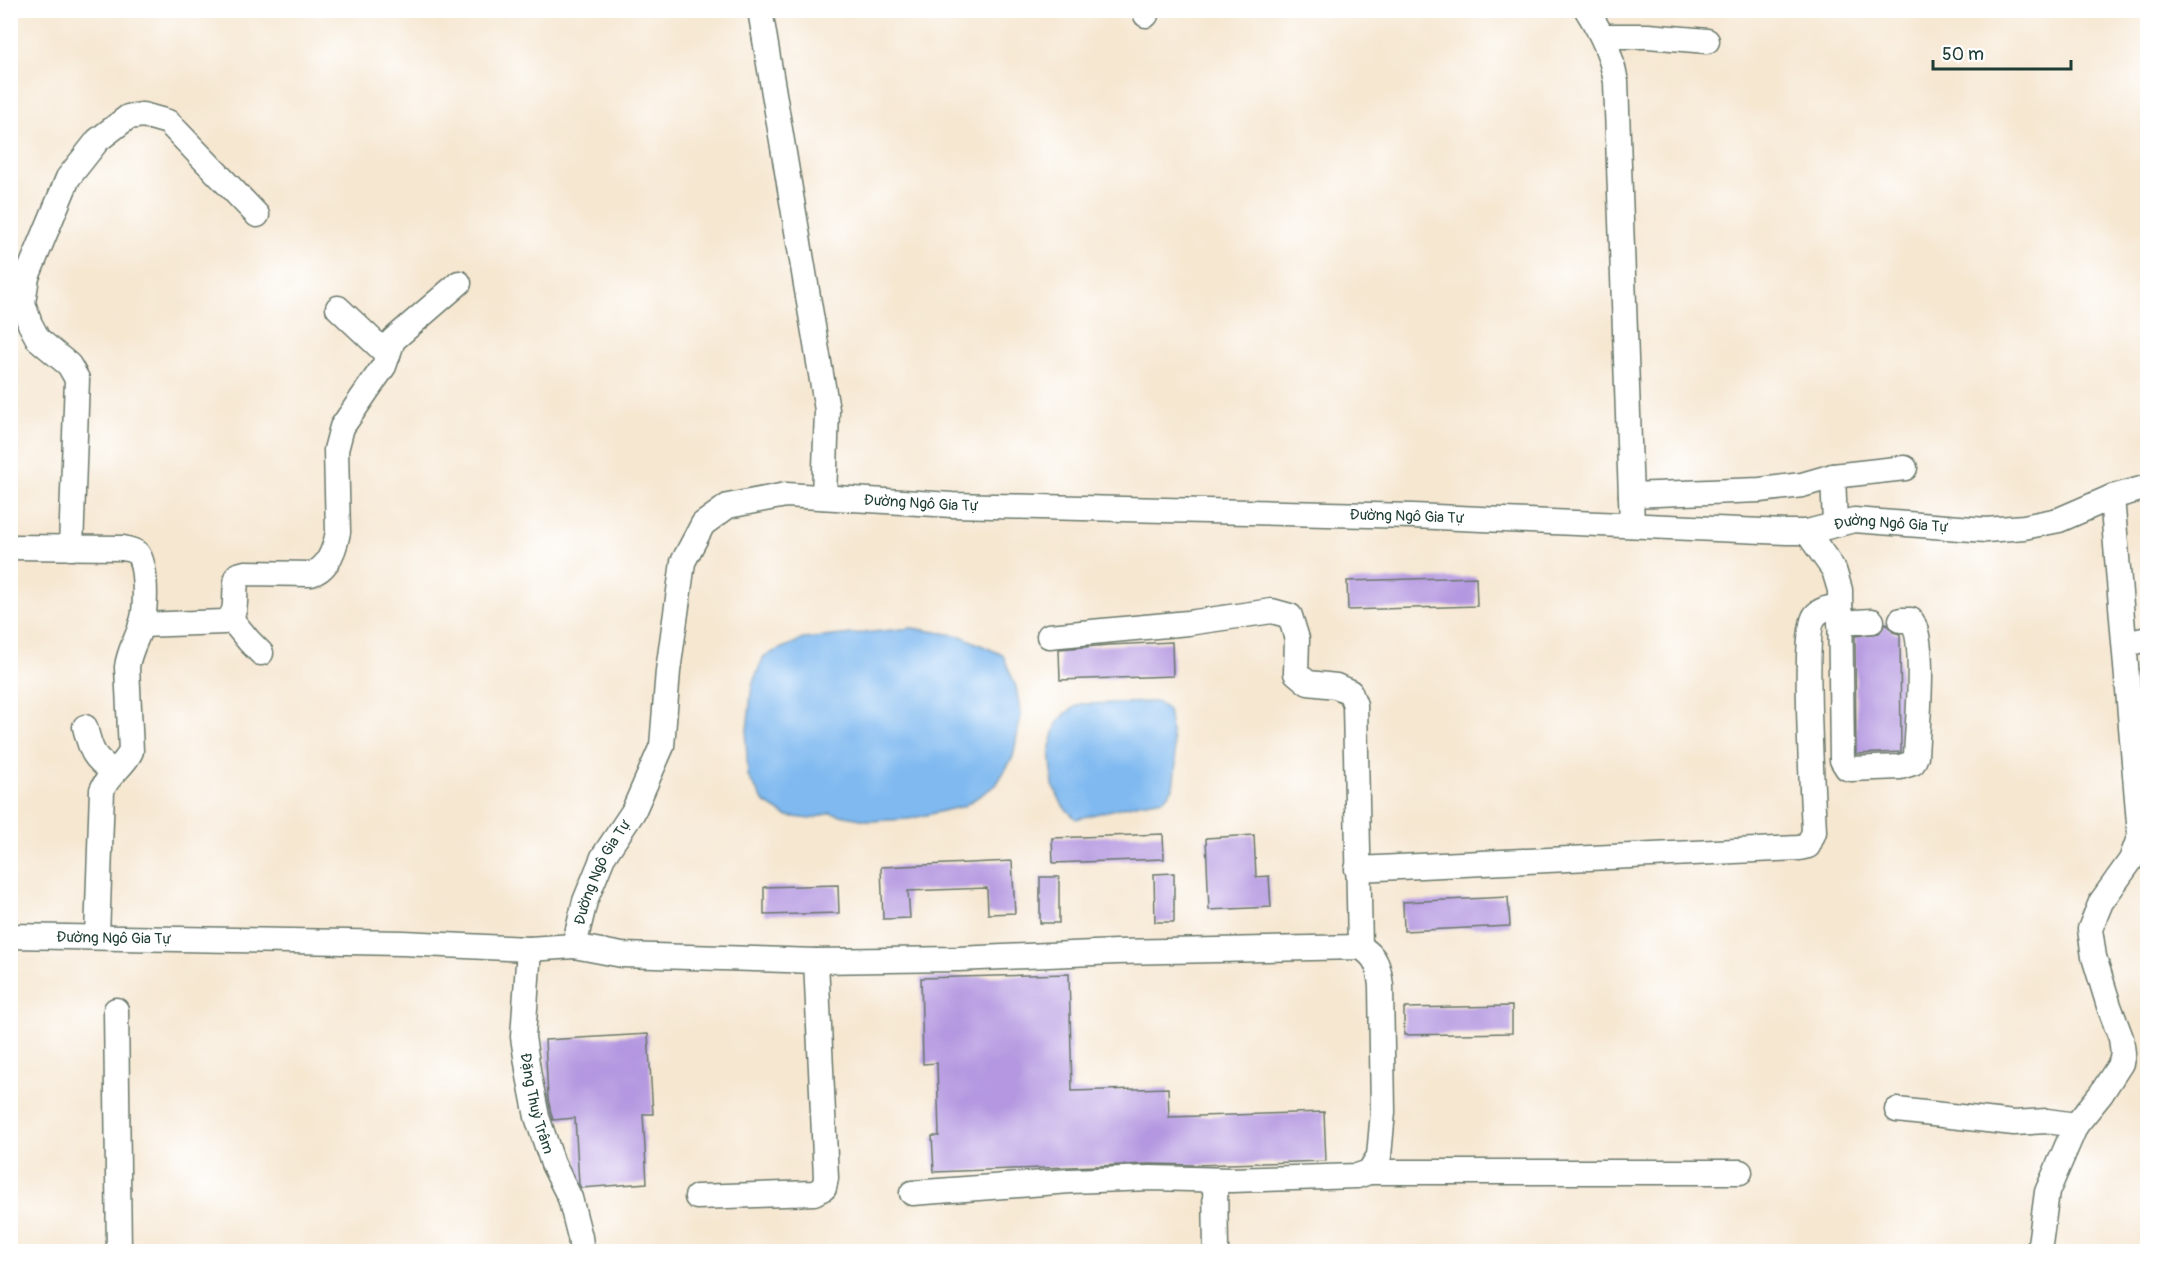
<svg xmlns="http://www.w3.org/2000/svg" width="2158" height="1262" viewBox="0 0 2158 1262" font-family="Pangolin,sans-serif">
<style>
.water{fill:#7fb9f0;stroke:#4f7b92;stroke-width:1.5}
.building{fill:#b497e0}
.lines{fill:none;stroke-linecap:round;stroke-linejoin:round}
.minor-casing{stroke:#6a786b;stroke-width:27}
.minor{stroke:#fff;stroke-width:24}
.labels{text-anchor:middle;dominant-baseline:central;stroke-width:5;stroke-linejoin:round;paint-order:stroke}
.street-label{font-size:15px;fill:#1f3d34;stroke:#fff}
</style>
<rect width="100%" height="100%" fill="#fff"/>
<filter id="ink" filterUnits="userSpaceOnUse"><feTurbulence type="fractalNoise" baseFrequency=".0167" numOctaves="2"/><feDisplacementMap in="SourceGraphic" scale="12" xChannelSelector="R" yChannelSelector="G"/><feConvolveMatrix kernelMatrix="1 2 1 2 8 2 1 2 1" color-interpolation-filters="sRGB"/></filter>
<filter id="wash" filterUnits="userSpaceOnUse"><feTurbulence type="fractalNoise" baseFrequency=".008" numOctaves="4" result="noise"/><feDisplacementMap in="SourceGraphic" scale="24" xChannelSelector="R" yChannelSelector="G"/><feGaussianBlur stdDeviation="1.35" result="paint"/><feColorMatrix in="noise" values="0 0 0 0 0 0 0 0 0 0 0 0 0 0 0 0 0 1.4 0 .05"/><feComposite in="paint" operator="in"/></filter>
<g filter="url(#wash)">
<rect width="100%" height="100%" fill="#f6e7d1"/>
<g class="water">
<path d="M912 628 961 636 1003 655 1016 687 1021 715 1013 757 996 785 964 806 909 819 871 821 830 813 810 819 786 816 764 802 748 776 746 740 752 685 764 656 803 639Z"/>
<path d="M1157 702 1168 710 1176 762 1173 788 1164 799 1140 803 1076 819 1063 806 1053 785 1050 747 1057 723 1066 713 1080 704Z"/>
</g>
<g id="blocks">
<g class="building">
<path d="M1476 577 1477 606 1348 610 1347 581Z"/>
<path d="M1886 623 1893 632 1900 634 1901 752 1856 754 1855 636 1879 633Z"/>
<path d="M1172 642 1173 676 1060 680 1059 649 1109 645Z"/>
<path d="M1163 834 1164 859 1053 863 1052 838Z"/>
<path d="M1254 835 1256 877 1269 876 1271 907 1209 910 1206 838Z"/>
<path d="M1012 861 1015 913 988 914 987 888 908 891 910 918 883 919 881 867Z"/>
<path d="M1174 873V922H1155L1154 874Z"/>
<rect x="1040" y="877" width="19" height="46"/>
<path d="M838 885 839 913 764 915V887Z"/>
<path d="M1508 897 1510 926 1404 931 1403 902Z"/>
<path d="M1069 974 1072 1091 1168 1088 1169 1117 1324 1112 1326 1161 1196 1165 1149 1164 934 1172 932 1136H939L937 1063 923 1064 921 978Z"/>
<path d="M1512 1006V1033L1404 1035V1008Z"/>
<path d="M648 1034 653 1114H643L647 1183 581 1188 579 1184 575 1118 553 1120 551 1113 548 1098 545 1040Z"/>
</g>
</g>
</g>
<g filter="url(#ink)">
<use href="#blocks" fill-opacity="0" stroke="#6a786b" stroke-width="1.5"/>
<g class="lines">
<defs>
<g id="minor">
<path d="M760 10 827 410 824 497"/>
<path d="M1145 10 1146 15"/>
<path d="M1587 10C1603 36 1611 53 1616 82L1632 525"/>
<path d="M1603 36H1648L1707 41"/>
<path d="M338 308 388 355"/>
<path d="M1833 476 1835 523"/>
<path d="M1631 495 1760 490 1802 485 1833 476 1905 468"/>
<path d="M1807 532 1834 570 1840 590 1842 760 1847 768 1851 769 1900 767 1913 763 1916 756C1917 728 1927 639 1911 620H1901"/>
<path d="M10 547 123 548C128 549 133 550 137 553 147 563 146 609 142 622 138 638 129 650 127 667L131 751C124 767 108 774 102 790L97 937"/>
<path d="M71 548 77 379 69 365 38 339 30 324 23 303 27 277 68 178 98 140 128 117 143 115 168 122 257 215"/>
<path d="M231 619 249 641 261 653"/>
<path d="M1840 623 1872 621"/>
<path d="M141 625 224 622C242 614 231 590 238 575L245 573 311 574C328 569 335 548 338 532L336 450 342 427 384 366 393 340 459 283"/>
<path d="M1049 636 1188 623 1272 611 1290 616 1297 639 1296 673 1308 683 1336 686 1350 692 1355 705 1360 947"/>
<path d="M2125 644 2148 639"/>
<path d="M85 727C91 751 93 758 114 772"/>
<path d="M1357 869 1799 848 1808 846 1814 832C1813 801 1802 631 1815 616 1821 608 1831 608 1840 606"/>
<path id="s1" d="M10 936 403 943 529 949 574 946 585 901 603 857 633 812 662 746 668 671 683 562 703 524 728 506 786 495 952 505 1413 516 1786 532H1807L1854 520 1986 530 2024 527 2059 520 2112 497 2148 487"/>
<path d="M574 946 622 955 816 961 958 959 1116 952 1360 947C1377 956 1379 968 1381 986L1383 1112 1379 1156 1369 1172 1357 1176 1231 1180 1150 1178 1070 1181 912 1193"/>
<path id="s2" d="M529 949 523 1037 529 1076 537 1117 553 1164 570 1198 580 1237 582 1252"/>
<path d="M116 1010 119 1252"/>
<path d="M1897 1110 2014 1123 2047 1121 2076 1125"/>
<path d="M1369 1172H1740"/>
<path d="M1215 1180 1216 1252"/>
<path d="M697 1197 814 1193 824 1188 826 1178 816 961"/>
<path d="M2039 1252 2047 1192 2076 1125 2101 1094 2121 1063 2123 1053 2121 1038 2109 1006 2094 957 2090 929 2101 902 2131 860 2140 835 2112 497"/>
</g>
</defs>
<use href="#minor" class="minor-casing"/>
<use href="#minor" class="minor"/>
</g>
</g>
<g class="labels">
<g class="street-label">
<text stroke="none"><textPath href="#s1" startOffset="1238">Đường Ngô Gia Tự</textPath></text>
<text stroke="none"><textPath href="#s1" startOffset="1724">Đường Ngô Gia Tự</textPath></text>
<text stroke="none"><textPath href="#s1" startOffset="2210">Đường Ngô Gia Tự</textPath></text>
<text stroke="none"><textPath href="#s1" startOffset="644">Đường Ngô Gia Tự</textPath></text>
<text stroke="none"><textPath href="#s1" startOffset="104">Đường Ngô Gia Tự</textPath></text>
<text stroke="none"><textPath href="#s2" startOffset="156">Đặng Thuỳ Trâm</textPath></text>
</g>
</g>
<rect width="2158" height="1262" fill="none" stroke="#fff" stroke-width="36"/>
<path d="M1933 60v9h138v-9" fill="none" stroke="#1f3d34" stroke-width="3"/>
<text x="1942" y="60" font-size="18" fill="#1f3d34" stroke="#ffffff" stroke-width="4.5" paint-order="stroke">50 m</text>
</svg>
